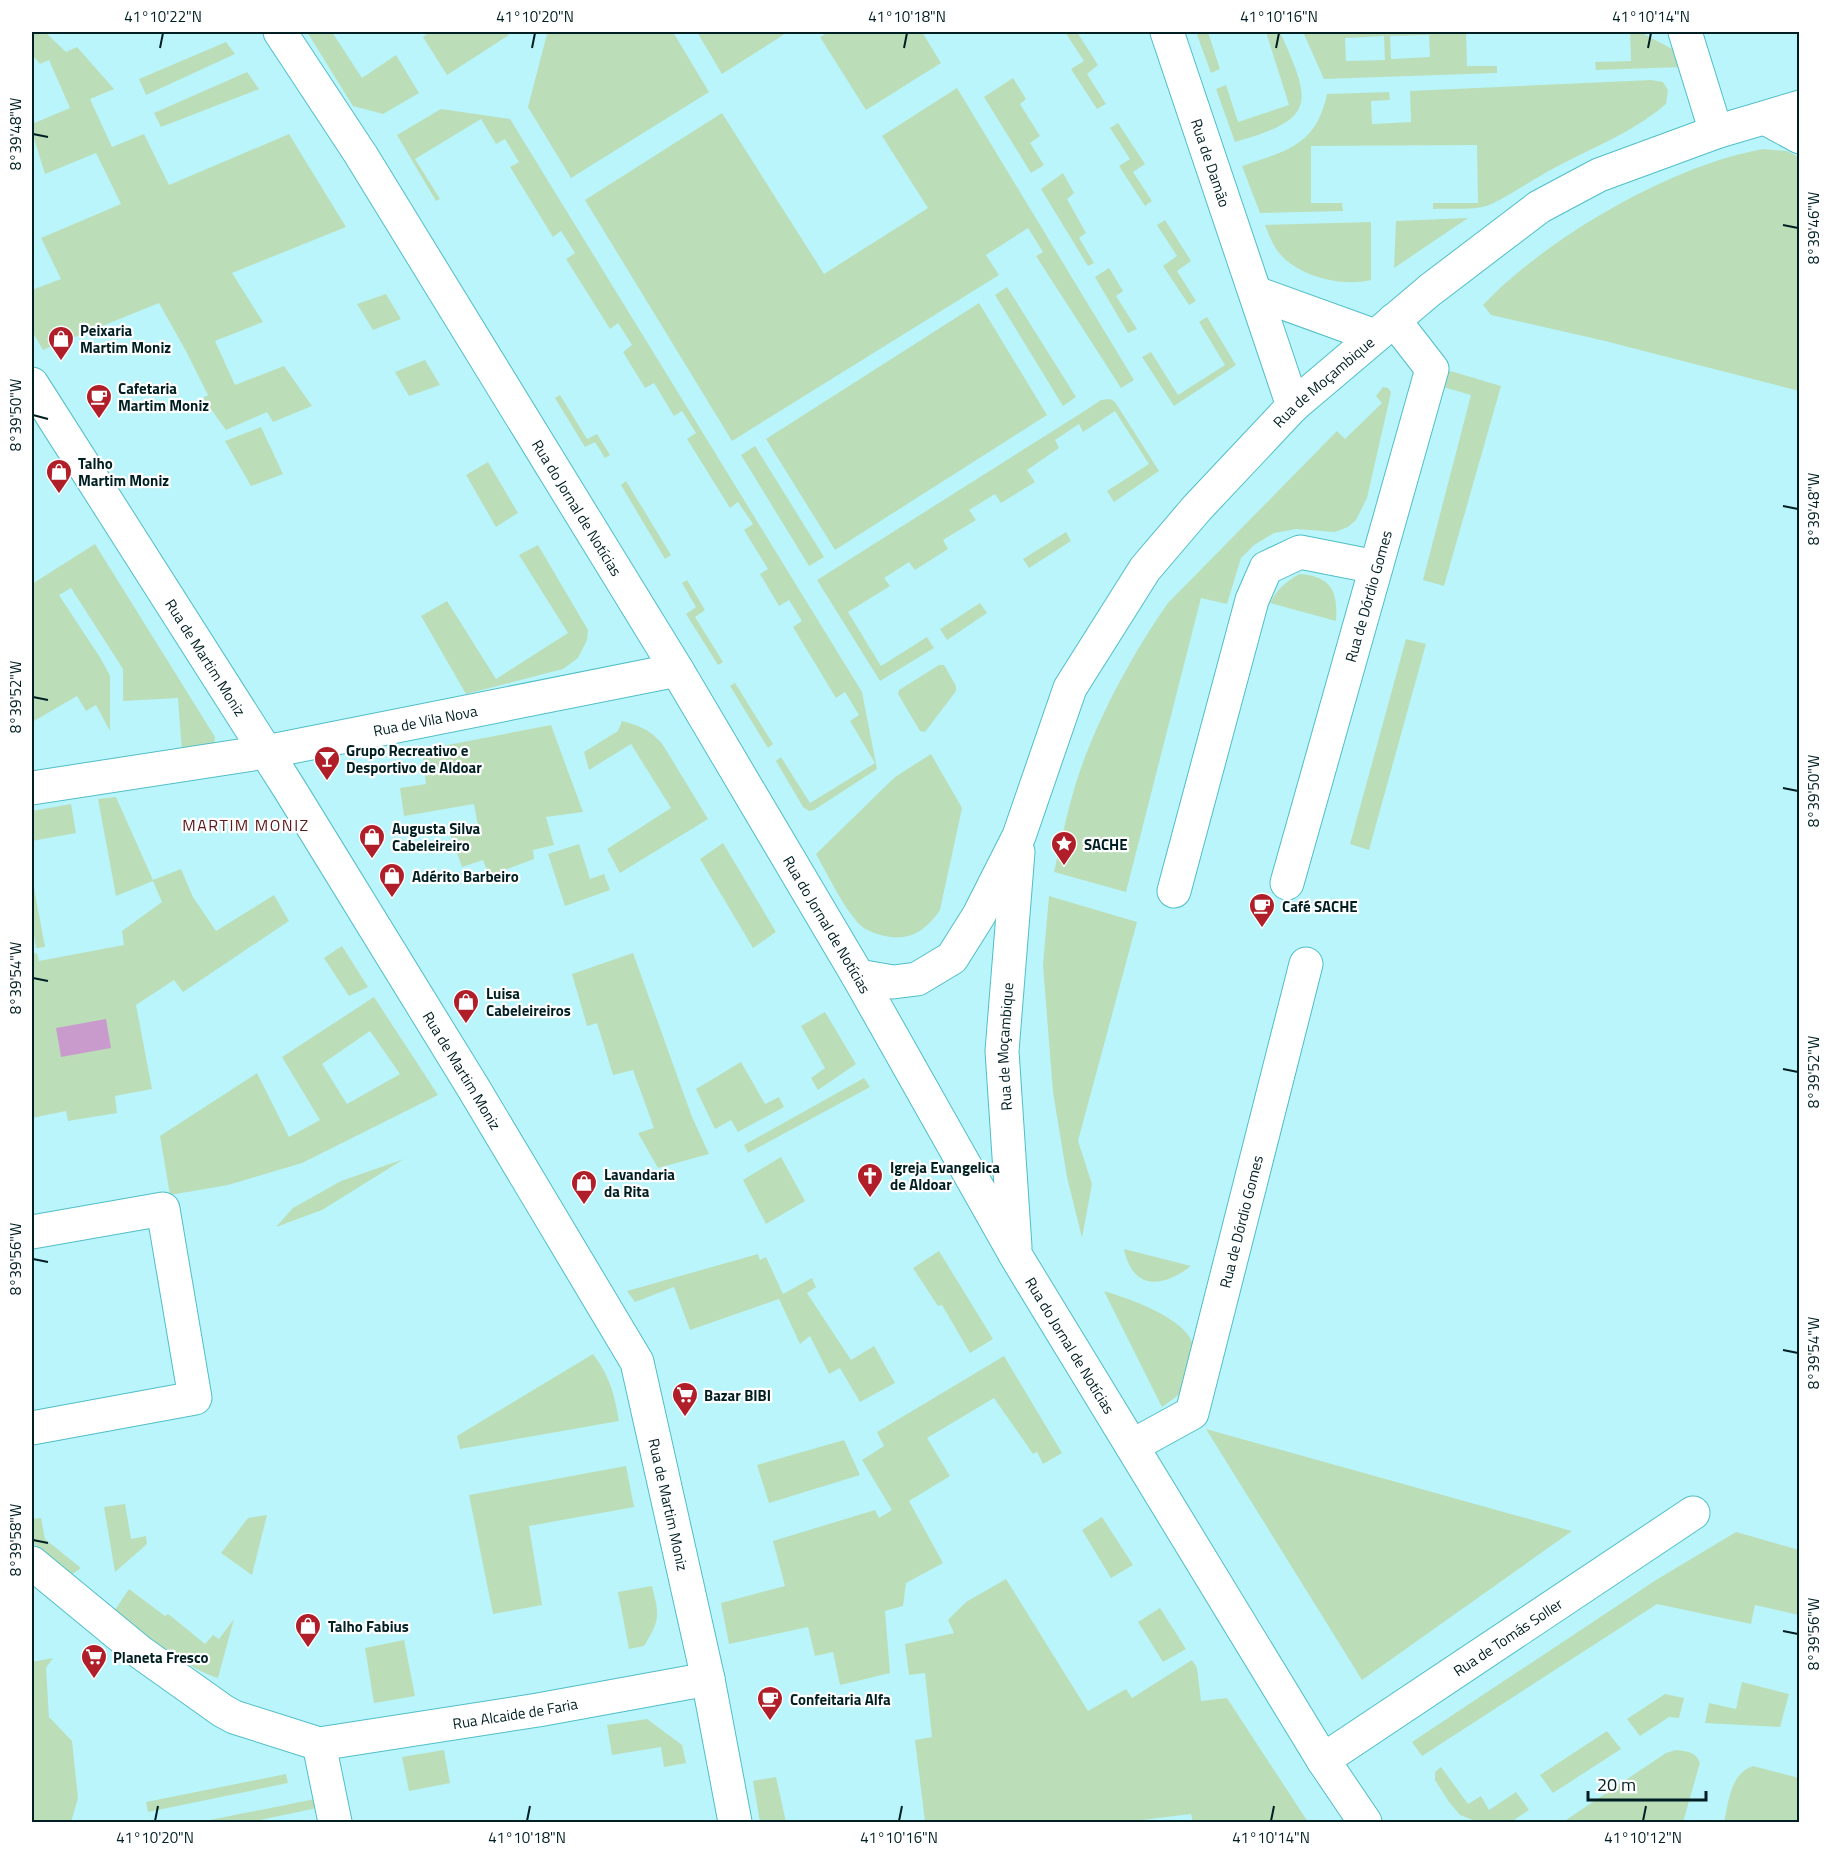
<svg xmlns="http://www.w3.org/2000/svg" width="1831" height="1854" viewBox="0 0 1831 1854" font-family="'Titillium Web',sans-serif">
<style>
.green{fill:#bbdeb9;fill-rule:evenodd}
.water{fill:#c99bcd}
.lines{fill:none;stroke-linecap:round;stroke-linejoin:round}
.minor-casing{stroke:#50bec8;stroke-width:35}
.tertiary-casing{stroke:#50bec8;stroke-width:35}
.minor{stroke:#fff;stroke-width:33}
.tertiary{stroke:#fff;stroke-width:33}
.ticks{fill:none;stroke:#001f23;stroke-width:2}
.labels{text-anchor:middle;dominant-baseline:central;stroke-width:4.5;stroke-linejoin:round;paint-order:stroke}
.street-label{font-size:15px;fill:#001f23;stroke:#fff}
.poi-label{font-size:15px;font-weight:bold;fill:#001f23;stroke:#fff;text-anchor:start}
.neighbourhood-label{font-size:16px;letter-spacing:1.5px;fill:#5d1819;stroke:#fff}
.neatline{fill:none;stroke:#001f23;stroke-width:2}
.ticks-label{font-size:15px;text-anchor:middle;fill:#001f23}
</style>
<rect width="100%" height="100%" fill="#baf5fb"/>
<g class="green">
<path d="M32 32H45L66 52 77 47 114 89 90 99 112 147 144 134 169 185 289 134 346 227 232 273 263 322 215 341 235 385 284 366 312 406 273 422 267 412 226 430 203 398 208 395 187 353 159 303 43 350 32 331V290L61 279 41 238 121 204 96 153 45 174 32 132V124L70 108 49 60 40 64 32 55Z"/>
<path d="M307 32H332L362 78 396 55 419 93 383 114 353 106Z"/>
<path d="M430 32H506L509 35 447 75 423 37Z"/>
<path d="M552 32H673L709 92 571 178 528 107 547 34Z"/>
<path d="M697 32H788L722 74Z"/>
<path d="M829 32H922L941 63 866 110 820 37Z"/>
<path d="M1065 32H1077L1098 65 1087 74 1106 104 1097 109 1071 69 1084 61Z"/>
<path d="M1196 32H1208L1220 69 1211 73Z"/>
<path d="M1266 32H1280C1312 103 1317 119 1235 142L1216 89 1226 85 1238 122 1289 105Z"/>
<path d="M1303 32H1466L1467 66H1497V73L1324 79ZM1429 35 1430 57 1391 59 1390 36ZM1384 36 1385 60 1346 61 1345 38Z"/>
<path d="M1630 32H1640L1676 51 1681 67 1596 70 1595 62 1631 61Z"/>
<path d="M226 42 235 54 146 95 139 79Z"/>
<path d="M247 72 259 89 161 127 154 113Z"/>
<path d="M1013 78 1026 99 1020 104 1040 136 1030 143 1044 165 1031 173 984 97Z"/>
<path d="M1651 80 1663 82 1668 90 1666 104C1631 134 1588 149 1547 172 1534 179 1495 205 1483 207 1467 210 1449 208 1433 209V203H1478L1477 145 1311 146V203H1342L1343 211 1260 213 1242 166C1286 151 1316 146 1327 94L1389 92 1390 100 1371 101 1372 124 1411 122 1410 91Z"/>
<path d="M957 88 1134 380 1121 388 1036 256 1043 252 1028 228 986 255 999 275 732 441 585 200 722 113 824 274 928 208 882 136Z"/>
<path d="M441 109 510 119 862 692 877 769 814 810 809 811 803 807 776 761 781 757 810 803 875 763 850 721 859 715 845 692 836 698 793 627 802 621 789 600 779 606 760 574 768 569 744 530 753 524 738 502 730 508 687 439 696 433 682 411 674 416 654 383 645 388 623 352 632 345 618 323 610 329 566 259 575 253 561 231 553 237 510 167 519 162 505 139 496 144 481 119 415 159 440 199 436 201 397 135Z"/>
<path d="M1118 123 1145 164 1133 172 1152 201 1145 206 1119 166 1130 159 1110 128Z"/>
<path d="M1763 149 1787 151 1799 157V391L1605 341 1491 315 1483 305C1546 238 1672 165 1763 149Z"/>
<path d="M1063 173 1074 193 1067 199 1086 233 1079 238 1094 263 1088 266 1041 189Z"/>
<path d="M1468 218 1394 268 1396 221Z"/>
<path d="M1165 220 1191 261 1177 271 1196 301 1189 305 1163 266 1177 256 1157 225Z"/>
<path d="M1371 222V280C1342 287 1300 277 1280 254 1273 246 1269 235 1265 225Z"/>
<path d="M1109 268 1123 291 1116 296 1137 329 1128 333 1095 277Z"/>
<path d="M1007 287 1076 397 1063 406 995 295Z"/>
<path d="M386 294 401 319 373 330 357 304Z"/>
<path d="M979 303 1047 415 835 550 766 439Z"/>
<path d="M1207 317 1236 365 1174 406 1142 357 1151 352 1178 395 1225 365 1199 322Z"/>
<path d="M425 360 440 385 409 396 395 372Z"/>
<path d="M1447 370 1501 386 1444 586 1423 580 1471 395 1443 387Z"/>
<path d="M1383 387 1388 388 1391 392 1390 397 1367 498 1356 520 1348 527 1335 532 1296 529 1274 533 1254 545 1241 558 1227 604 1201 598 1126 892 1054 872C1061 842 1067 812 1076 783 1094 725 1133 652 1168 603L1337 431 1345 439 1382 403 1376 396Z"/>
<path d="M560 395 587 439 597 434 610 455 605 458 595 442 585 447 555 398Z"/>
<path d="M1110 399 1115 402 1159 471 1114 502 1107 491 1149 464 1115 411 1083 432 1079 424 1055 440 1059 448 1027 470 1035 482 1001 503 995 494 969 510 976 520 943 540 948 549 915 570 909 562 884 578 890 586 848 612 881 666 927 637 934 648 880 681 817 580 1086 410 1101 400Z"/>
<path d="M261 427 283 474 251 486 225 441Z"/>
<path d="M755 446 824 557 809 566 741 455Z"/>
<path d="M488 462 518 513 496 527 466 475Z"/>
<path d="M626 481 671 555 665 559 621 485Z"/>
<path d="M1066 532 1071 541 1029 568 1023 559Z"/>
<path d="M95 544 215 737 214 745 182 752 178 698 123 701V669L71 588 59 595 101 659 110 676V731L96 705 86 711 77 696 34 721 32 716V584Z"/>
<path d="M538 545 588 630 587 640 578 658 563 669 466 694 421 616 447 601 496 679 568 633 519 555Z"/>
<path d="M1299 574C1331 576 1338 591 1336 621L1270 603C1277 589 1286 582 1299 574Z"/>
<path d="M687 580 705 610 695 617 723 662 718 665 686 614 696 607 682 583Z"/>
<path d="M980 603 987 613 947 640 940 629Z"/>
<path d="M1406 639 1426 644 1369 850 1350 844Z"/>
<path d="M939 665H944L956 686V691L925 732 920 731 898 694 899 690Z"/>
<path d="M735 683 773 744 768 748 730 686Z"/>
<path d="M622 721C640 726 651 730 663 745L708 819 620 873 607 849 671 808 631 744 589 770 584 752 618 731Z"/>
<path d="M551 725 583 812 546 817 554 845 533 850 534 859 489 876 483 860 462 867 449 831 478 826 474 804 404 816 400 788 426 784 422 750Z"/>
<path d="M931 754 962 808 940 910C924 934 905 943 877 934 868 931 859 926 854 918 839 899 828 875 816 854L895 777Z"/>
<path d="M116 797 153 880 181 869 193 897 216 931 274 895 289 921 183 992 174 980 136 1005 152 1089 115 1096 117 1113 68 1121 66 1111 32 1118V954L37 953 39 961 124 945 122 931 162 902 153 881 116 896 98 799Z"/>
<path d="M71 804 76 833 32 841V811Z"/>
<path d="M723 843 776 932 753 948 700 859Z"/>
<path d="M579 844 590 879 604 874 610 890 565 906 548 854Z"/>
<path d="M32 877 45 947 36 948 32 923Z"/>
<path d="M1049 896 1137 922 1078 1141 1092 1184 1082 1238 1067 1177 1053 1092 1043 965Z"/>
<path d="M342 946 368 987 349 996 324 958Z"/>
<path d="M633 953 692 1117 709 1154 658 1168 638 1133 654 1128 633 1070 613 1075 597 1023 587 1026 572 974Z"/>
<path d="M374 997 438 1095 302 1163 228 1185 170 1195 160 1136 257 1073 289 1137 320 1120 282 1057ZM370 1031 400 1074 347 1104 322 1064Z"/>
<path d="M825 1012 856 1064 818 1090 811 1078 825 1068 801 1026Z"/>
<path d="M741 1062 765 1104 779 1097 784 1107 738 1132 731 1120 715 1129 696 1089Z"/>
<path d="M864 1078 870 1087 748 1153 744 1145Z"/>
<path d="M781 1157 805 1201 766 1224 743 1180Z"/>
<path d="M404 1159 322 1210 276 1227 293 1208 341 1181Z"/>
<path d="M1124 1249 1191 1266C1162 1288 1133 1291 1124 1249Z"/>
<path d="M939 1251 993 1339 970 1353 942 1305 938 1306 913 1268Z"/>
<path d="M758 1254 760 1260 766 1257 783 1294 812 1278 816 1287 807 1293 851 1360 874 1346 895 1383 860 1402 840 1368 829 1374 810 1336 800 1344 779 1299 690 1330 674 1287 635 1302 627 1291Z"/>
<path d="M1104 1291C1127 1298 1187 1318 1193 1345 1194 1355 1186 1380 1184 1391L1162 1407Z"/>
<path d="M593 1354C610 1377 614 1393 619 1421L460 1449 457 1436Z"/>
<path d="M1004 1356 1062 1453 1043 1464 1037 1452 1033 1454 994 1398 927 1438 950 1476 909 1501 943 1563 906 1583 903 1606 885 1611 890 1673 840 1685 833 1652 815 1656 808 1627 729 1644 721 1603 785 1586 773 1541 875 1510 879 1518 892 1510 862 1460 884 1446 877 1432Z"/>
<path d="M1206 1429 1572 1531 1362 1680Z"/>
<path d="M844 1440 860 1475 769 1503 757 1465Z"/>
<path d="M626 1466 634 1507 529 1526 542 1605 493 1614 469 1495Z"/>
<path d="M125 1504 131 1539 146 1536 147 1544 115 1572 104 1507Z"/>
<path d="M267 1515 252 1575 221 1553 248 1518Z"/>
<path d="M1102 1517 1133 1565 1111 1578 1082 1530Z"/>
<path d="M41 1518 45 1539 81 1568 71 1575 32 1542V1519Z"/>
<path d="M1736 1532 1799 1550V1615L1755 1605 1751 1624 1657 1604 1422 1756 1412 1742 1656 1580Z"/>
<path d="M1006 1579 1088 1711 1126 1689 1132 1698 1192 1660 1197 1668 1201 1701 1227 1698 1308 1822H1193L1191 1814 1126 1822H925L915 1740 932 1737 925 1673 909 1675 905 1644 954 1633 948 1620 966 1602Z"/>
<path d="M652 1586C659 1615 661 1619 644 1646L629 1649 618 1592Z"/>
<path d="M129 1589 165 1616 168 1614 172 1617 205 1644 213 1635 219 1639 234 1619 218 1678C182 1667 145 1633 115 1610Z"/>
<path d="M1160 1608 1186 1649 1163 1662 1138 1622Z"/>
<path d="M404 1640 415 1696 374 1703 365 1648Z"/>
<path d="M53 1658 46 1668 49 1717 72 1741 78 1798 71 1822H32V1662Z"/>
<path d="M1742 1682 1789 1694 1780 1727 1705 1723 1709 1703 1736 1709Z"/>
<path d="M1665 1694 1684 1698 1679 1718 1669 1717 1640 1736 1627 1719Z"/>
<path d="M647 1719 682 1745 686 1763 664 1767 661 1747 612 1755 607 1725Z"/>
<path d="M1607 1731 1621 1749 1553 1793 1540 1775Z"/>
<path d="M444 1750 450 1783 409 1791 402 1757Z"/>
<path d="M1676 1750C1687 1751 1696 1752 1700 1763L1683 1822H1563L1666 1753Z"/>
<path d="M1753 1766 1799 1778V1822H1724C1729 1801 1730 1774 1753 1766Z"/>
<path d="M1441 1767 1468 1804 1481 1796 1489 1810 1516 1792 1529 1810 1511 1822H1478L1460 1815 1449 1802 1435 1780V1772Z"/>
<path d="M286 1774 288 1783 148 1812 146 1802Z"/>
<path d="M776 1777 786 1822H760L753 1781Z"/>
<path d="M315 1799 317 1808 250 1822H200Z"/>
</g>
<path class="water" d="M106 1019 111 1048 61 1057 56 1028Z"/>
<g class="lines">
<defs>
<g id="minor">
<path id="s1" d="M1167 32 1293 406"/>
<path d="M1685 32 1716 132"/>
<path d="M1765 118 1800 137"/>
<path d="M1256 293 1375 336"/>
<path id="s2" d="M32 788 266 752 677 670"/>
<path id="s3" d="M1287 883 1432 369 1394 320"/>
<path d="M1174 891 1252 600 1266 568 1300 552 1376 567"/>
<path d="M32 1232 163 1209 195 1398 32 1428"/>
<path id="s4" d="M1132 1446 1192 1413 1306 964"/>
<path id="s5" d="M32 1563 140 1652 223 1711 234 1717 319 1744 538 1710 708 1679"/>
<path d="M319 1744 335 1822"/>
<path id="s6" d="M1323 1760 1693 1513"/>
</g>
<g id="tertiary">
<path id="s7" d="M280 32 361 155 677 670 858 976 1016 1256 1323 1760 1365 1822"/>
<path id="s8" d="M32 384 289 788 474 1089 637 1362 708 1679 735 1822"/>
<path id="s9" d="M858 976 893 982 917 979 952 958 979 915 1019 836 1070 688 1145 569 1197 508 1293 406 1430 290 1539 207 1599 175 1716 132 1800 107"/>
<path id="s10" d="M1015 1247 1002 1051 1018 852"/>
</g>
</defs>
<use href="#minor" class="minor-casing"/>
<use href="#tertiary" class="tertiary-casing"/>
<use href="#minor" class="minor"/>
<use href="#tertiary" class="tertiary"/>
</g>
<path class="ticks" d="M160 48 163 33M532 48 535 33M904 48 907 33M1276 48 1279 33M1648 48 1651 33M33 134 48 137M1783 225 1798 228M33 415 48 419M1783 506 1798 509M33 697 48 700M1783 788 1798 791M33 978 48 981M1783 1069 1798 1072M33 1259 48 1262M1783 1350 1798 1353M33 1540 48 1543M1783 1631 1798 1634M155 1821 158 1806M527 1821 530 1806M899 1821 902 1806M1271 1821 1274 1806M1643 1821 1646 1806"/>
<defs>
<symbol id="shop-pin" viewBox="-11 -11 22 30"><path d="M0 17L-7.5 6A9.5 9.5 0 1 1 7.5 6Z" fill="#b01e29" stroke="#fff"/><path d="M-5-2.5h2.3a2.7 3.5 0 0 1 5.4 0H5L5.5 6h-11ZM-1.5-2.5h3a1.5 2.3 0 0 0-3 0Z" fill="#fff"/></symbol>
<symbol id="cafe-pin" viewBox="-11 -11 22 30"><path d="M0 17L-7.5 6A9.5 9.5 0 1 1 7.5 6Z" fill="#b01e29" stroke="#fff"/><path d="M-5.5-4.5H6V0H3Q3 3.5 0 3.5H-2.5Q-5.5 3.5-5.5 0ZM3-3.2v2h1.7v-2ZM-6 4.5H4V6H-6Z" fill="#fff"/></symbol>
<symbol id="bar-pin" viewBox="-11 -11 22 30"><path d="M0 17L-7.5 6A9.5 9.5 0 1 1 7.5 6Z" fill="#b01e29" stroke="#fff"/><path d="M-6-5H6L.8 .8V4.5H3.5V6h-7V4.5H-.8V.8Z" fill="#fff"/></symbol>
<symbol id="sight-pin" viewBox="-11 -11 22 30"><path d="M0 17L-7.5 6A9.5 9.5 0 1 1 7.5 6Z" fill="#b01e29" stroke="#fff"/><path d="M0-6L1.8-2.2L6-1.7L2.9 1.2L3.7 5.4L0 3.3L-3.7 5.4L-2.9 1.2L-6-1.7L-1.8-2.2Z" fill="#fff"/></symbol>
<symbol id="church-pin" viewBox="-11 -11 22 30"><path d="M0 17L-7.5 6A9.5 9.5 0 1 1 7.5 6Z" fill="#b01e29" stroke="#fff"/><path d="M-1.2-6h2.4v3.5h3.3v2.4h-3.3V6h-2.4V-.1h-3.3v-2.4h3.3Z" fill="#fff"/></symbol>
<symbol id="supermarket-pin" viewBox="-11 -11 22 30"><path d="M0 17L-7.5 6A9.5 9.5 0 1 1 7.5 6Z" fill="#b01e29" stroke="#fff"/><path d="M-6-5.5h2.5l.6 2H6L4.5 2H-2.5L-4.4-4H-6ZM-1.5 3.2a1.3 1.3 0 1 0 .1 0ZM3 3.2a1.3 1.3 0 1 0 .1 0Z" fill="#fff"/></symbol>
</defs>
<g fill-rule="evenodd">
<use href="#shop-pin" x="46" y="324" width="30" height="40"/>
<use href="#cafe-pin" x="84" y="382" width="30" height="40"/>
<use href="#shop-pin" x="44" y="457" width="30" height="40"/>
<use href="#bar-pin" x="312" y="744" width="30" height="40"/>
<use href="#shop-pin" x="357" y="822" width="30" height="40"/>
<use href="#sight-pin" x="1049" y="829" width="30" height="40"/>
<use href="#shop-pin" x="377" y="861" width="30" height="40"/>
<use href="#cafe-pin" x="1247" y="891" width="30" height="40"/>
<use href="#shop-pin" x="451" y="987" width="30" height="40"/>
<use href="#church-pin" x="855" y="1161" width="30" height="40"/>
<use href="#shop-pin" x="569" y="1168" width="30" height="40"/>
<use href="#supermarket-pin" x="670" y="1380" width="30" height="40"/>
<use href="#shop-pin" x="293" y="1611" width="30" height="40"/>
<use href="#supermarket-pin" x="79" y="1642" width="30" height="40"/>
<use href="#cafe-pin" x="755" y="1684" width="30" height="40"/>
</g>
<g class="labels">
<g class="street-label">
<text stroke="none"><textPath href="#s1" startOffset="138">Rua de Damão</textPath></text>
<text stroke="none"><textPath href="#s9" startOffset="796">Rua de Moçambique</textPath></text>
<text stroke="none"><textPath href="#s7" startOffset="561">Rua do Jornal de Notícias</textPath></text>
<text stroke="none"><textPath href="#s3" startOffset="298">Rua de Dórdio Gomes</textPath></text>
<text stroke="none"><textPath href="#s8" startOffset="324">Rua de Martim Moniz</textPath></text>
<text stroke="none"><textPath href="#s2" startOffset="399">Rua de Vila Nova</textPath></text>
<text stroke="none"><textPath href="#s7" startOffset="1047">Rua do Jornal de Notícias</textPath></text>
<text stroke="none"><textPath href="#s10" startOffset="201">Rua de Moçambique</textPath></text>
<text stroke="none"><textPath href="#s8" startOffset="810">Rua de Martim Moniz</textPath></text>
<text stroke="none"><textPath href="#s4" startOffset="266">Rua de Dórdio Gomes</textPath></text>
<text stroke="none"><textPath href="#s7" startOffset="1533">Rua do Jornal de Notícias</textPath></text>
<text stroke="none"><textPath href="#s8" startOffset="1296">Rua de Martim Moniz</textPath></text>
<text stroke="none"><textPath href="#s6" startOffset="222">Rua de Tomás Soller</textPath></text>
<text stroke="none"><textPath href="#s5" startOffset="542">Rua Alcaide de Faria</textPath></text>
</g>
<g class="poi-label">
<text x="80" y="330">Peixaria<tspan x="80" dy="17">Martim Moniz</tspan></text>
<text x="118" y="388">Cafetaria<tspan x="118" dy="17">Martim Moniz</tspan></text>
<text x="78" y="463">Talho<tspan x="78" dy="17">Martim Moniz</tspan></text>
<text x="346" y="750">Grupo Recreativo e<tspan x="346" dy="17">Desportivo de Aldoar</tspan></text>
<text x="392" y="828">Augusta Silva<tspan x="392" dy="17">Cabeleireiro</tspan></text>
<text x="1084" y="844">SACHE</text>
<text x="412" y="876">Adérito Barbeiro</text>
<text x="1282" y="906">Café SACHE</text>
<text x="486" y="993">Luisa<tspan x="486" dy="17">Cabeleireiros</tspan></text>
<text x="890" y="1167">Igreja Evangelica<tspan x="890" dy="17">de Aldoar</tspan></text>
<text x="604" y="1174">Lavandaria<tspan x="604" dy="17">da Rita</tspan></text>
<text x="704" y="1395">Bazar BIBI</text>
<text x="328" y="1626">Talho Fabius</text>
<text x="113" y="1657">Planeta Fresco</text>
<text x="790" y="1699">Confeitaria Alfa</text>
</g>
<g class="neighbourhood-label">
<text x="246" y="825">MARTIM MONIZ</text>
</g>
</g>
<rect width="1831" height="1854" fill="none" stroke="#ffffff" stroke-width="66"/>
<path d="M1588 1791v9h118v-9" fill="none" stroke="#001f23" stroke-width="3"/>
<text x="1597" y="1791" font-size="18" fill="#001f23" stroke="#ffffff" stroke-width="4.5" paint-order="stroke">20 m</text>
<rect x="33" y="33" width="1765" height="1788" class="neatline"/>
<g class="ticks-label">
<text x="163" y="22">41°10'22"N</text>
<text x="535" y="22">41°10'20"N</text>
<text x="907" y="22">41°10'18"N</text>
<text x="1279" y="22">41°10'16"N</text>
<text x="1651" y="22">41°10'14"N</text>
<text transform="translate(16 134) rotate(-90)" y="5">8°39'48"W</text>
<text transform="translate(1814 228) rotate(-90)" y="5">8°39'46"W</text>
<text transform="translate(16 415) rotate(-90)" y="5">8°39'50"W</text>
<text transform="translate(1814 509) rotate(-90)" y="5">8°39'48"W</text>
<text transform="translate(16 697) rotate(-90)" y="5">8°39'52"W</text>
<text transform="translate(1814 791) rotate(-90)" y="5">8°39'50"W</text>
<text transform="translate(16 978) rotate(-90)" y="5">8°39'54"W</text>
<text transform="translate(1814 1072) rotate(-90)" y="5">8°39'52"W</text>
<text transform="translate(16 1259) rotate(-90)" y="5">8°39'56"W</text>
<text transform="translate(1814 1353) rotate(-90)" y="5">8°39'54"W</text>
<text transform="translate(16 1540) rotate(-90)" y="5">8°39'58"W</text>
<text transform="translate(1814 1634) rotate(-90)" y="5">8°39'56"W</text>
<text x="155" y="1843">41°10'20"N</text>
<text x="527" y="1843">41°10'18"N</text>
<text x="899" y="1843">41°10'16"N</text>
<text x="1271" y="1843">41°10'14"N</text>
<text x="1643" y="1843">41°10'12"N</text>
</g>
</svg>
